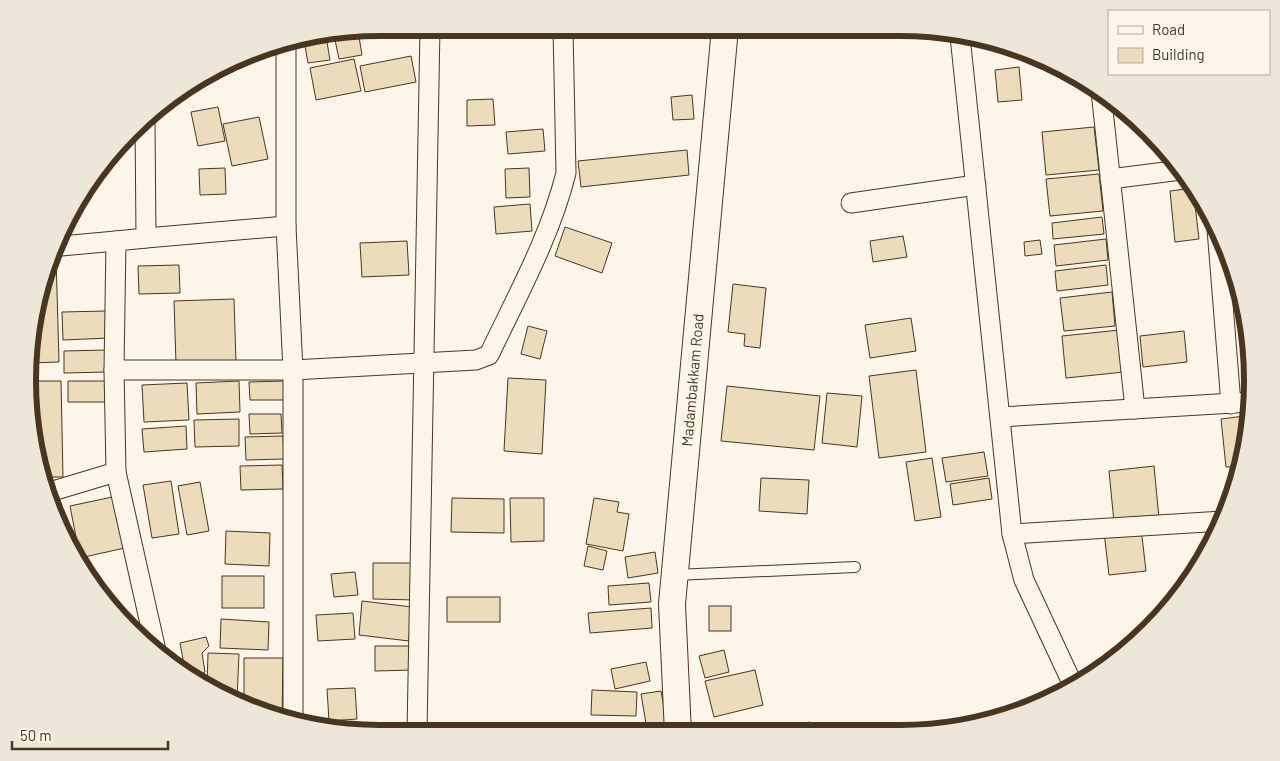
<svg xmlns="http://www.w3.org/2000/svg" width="1280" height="761" viewBox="0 0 1280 761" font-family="Barlow,sans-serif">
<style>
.building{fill:#ecdcbc;stroke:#4a3520}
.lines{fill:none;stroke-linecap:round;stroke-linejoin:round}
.lane-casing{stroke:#4a3520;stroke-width:12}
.street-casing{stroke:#4a3520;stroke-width:21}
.secondary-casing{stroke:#4a3520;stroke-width:28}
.lane{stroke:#fbf6e9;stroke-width:10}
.street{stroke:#fbf6e9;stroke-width:19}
.secondary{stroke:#fbf6e9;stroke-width:26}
.labels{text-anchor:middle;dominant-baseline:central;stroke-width:4;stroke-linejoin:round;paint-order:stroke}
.street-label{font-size:15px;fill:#4a3520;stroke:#fbf6e9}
.rim{fill:none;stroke:#4a3520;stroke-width:6}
</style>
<rect width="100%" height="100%" fill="#fbf6e9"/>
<g class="building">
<path d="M583 28H621L584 35Z"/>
<path d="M358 31 362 55 339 59 334 35Z"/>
<path d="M326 36 330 60 308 63 304 40Z"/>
<path d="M411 56 416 82 365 92 360 66Z"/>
<path d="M354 59 361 91 316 100 310 68Z"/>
<path d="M1019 67 1022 100 998 102 995 70Z"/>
<path d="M692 95 694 119 673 120 671 97Z"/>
<path d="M493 99 495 125 467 126V100Z"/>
<path d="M218 107 225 141 198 146 191 112Z"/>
<path d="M259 117 268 159 232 166 223 124Z"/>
<path d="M1094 127 1099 170 1046 175 1042 132Z"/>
<path d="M543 129 545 151 508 154 506 132Z"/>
<path d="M687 150 689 175 581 187 578 161Z"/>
<path d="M225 168 226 194 200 195 199 169Z"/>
<path d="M529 168 530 197 506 198 505 169Z"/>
<path d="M1099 174 1103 211 1050 216 1046 179Z"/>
<path d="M1193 188 1199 239 1175 242 1170 191Z"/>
<path d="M530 204 532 231 496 234 494 207Z"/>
<path d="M1102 217 1104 234 1053 239 1052 223Z"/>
<path d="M565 227 612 243 602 273 555 256Z"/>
<path d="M903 236 907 257 873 262 870 241Z"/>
<path d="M1106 239 1108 260 1056 266 1054 245Z"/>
<path d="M1040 240 1042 254 1025 256 1024 242Z"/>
<path d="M407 241 409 275 362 277 360 243Z"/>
<path d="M52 256H56L59 362 30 363 46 267Z"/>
<path d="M179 265 180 293 139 294 138 266Z"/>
<path d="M1106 265 1108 285 1057 291 1055 271Z"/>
<path d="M733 284 766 288 760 348 744 346 745 334 728 332Z"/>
<path d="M1112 292 1115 326 1064 331 1060 298Z"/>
<path d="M234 299 236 363 176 364 174 301Z"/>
<path d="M107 311 109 338 63 340 62 312Z"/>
<path d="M911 318 916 351 870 358 865 325Z"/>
<path d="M528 326 547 331 540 359 521 354Z"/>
<path d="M1120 330 1124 372 1066 378 1062 336Z"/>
<path d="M1184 331 1187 362 1143 367 1140 336Z"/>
<path d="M108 350V372L64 373V351Z"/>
<path d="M916 370 926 452 879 458 869 376Z"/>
<path d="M508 378 546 380 542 454 504 451Z"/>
<path d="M28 381H61L63 477H44Z"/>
<path d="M68 381H111L112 402H68Z"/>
<path d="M239 381 240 412 197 414 196 383Z"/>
<path d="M285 381V400H250L249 382Z"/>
<path d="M187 383 189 420 144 422 142 385Z"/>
<path d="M727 386 820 396 814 450 721 441Z"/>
<path d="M827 393 862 396 857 447 822 443Z"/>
<path d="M249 414H281L282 433 250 434Z"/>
<path d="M1244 416 1247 440 1241 466 1226 467 1221 419Z"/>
<path d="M239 419V446L195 447 194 420Z"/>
<path d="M186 426 187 449 144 452 142 429Z"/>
<path d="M283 436 284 459 246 460 245 437Z"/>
<path d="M984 452 988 476 946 482 942 458Z"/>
<path d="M932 458 941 517 915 521 906 462Z"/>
<path d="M282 465 283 489 241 490 240 466Z"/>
<path d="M1154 466 1159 518 1114 522 1109 471Z"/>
<path d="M761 478 809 480 807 514 759 511Z"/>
<path d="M989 478 992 499 953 505 950 484Z"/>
<path d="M171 481 179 534 152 538 143 485Z"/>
<path d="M200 482 209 531 187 535 178 486Z"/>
<path d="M117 496 129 547 80 558 70 506Z"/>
<path d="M452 498 504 499V533L451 532Z"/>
<path d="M510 498H544V541L511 542Z"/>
<path d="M594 498 619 502 617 512 629 514 623 551 586 544Z"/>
<path d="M1141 528 1146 571 1109 575 1104 532Z"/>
<path d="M226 531 270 533 269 566 225 564Z"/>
<path d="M588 546 607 551 603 570 584 566Z"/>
<path d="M655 552 658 573 628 578 625 557Z"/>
<path d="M373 563H417L416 600 373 599Z"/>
<path d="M355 572 358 595 334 597 331 574Z"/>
<rect x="222" y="576" width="42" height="32"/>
<path d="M649 583 651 602 609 605 608 586Z"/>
<rect x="447" y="597" width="53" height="25"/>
<path d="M362 601 412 607 409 641 359 635Z"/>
<rect x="709" y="606" width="22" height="25"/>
<path d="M651 608 652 628 590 633 588 613Z"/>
<path d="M353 613 355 639 318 641 316 615Z"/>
<path d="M221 619 269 622 268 650 220 648Z"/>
<path d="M206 637 209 646 202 653 205 672 192 678 186 675 180 643Z"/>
<path d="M375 646H413V670L375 671Z"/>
<path d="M724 650 729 672 705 678 699 656Z"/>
<path d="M208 653 239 654 237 700 207 685Z"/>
<path d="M244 658H283L282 718 267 715 244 703Z"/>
<path d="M646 662 650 681 615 689 611 669Z"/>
<path d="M755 670 763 705 714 717 705 681Z"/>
<path d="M355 688 357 719 329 721 327 689Z"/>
<path d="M592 690 637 692 636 716 591 715Z"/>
<path d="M661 691 667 725 647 729 641 694Z"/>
<path d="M810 722 812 733H782L781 729Z"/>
</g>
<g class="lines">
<defs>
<path id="lane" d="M675 575 855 567"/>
<g id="street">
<path d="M960 36 1012 534 1024 580 1074 687"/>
<path d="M286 43V226L293 370V720"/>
<path d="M1101 91 1135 409"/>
<path d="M1110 179 1181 170"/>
<path d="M851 203 976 185"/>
<path d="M1217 229 1231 404"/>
<path d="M146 238 286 226"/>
<path d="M61 246 116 241"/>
<path d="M114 370H293L476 360 489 355C517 296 550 237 566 173L563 28"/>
<path d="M1001 417 1250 402"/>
<path d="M116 472 114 370 116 241 146 238 145 121"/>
<path d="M46 493 116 472 155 646"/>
<path d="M1012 534 1223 521"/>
<path d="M417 733 430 28"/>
</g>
<path id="secondary" d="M678 733 672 604 725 28"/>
</defs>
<use href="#lane" class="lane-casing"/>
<use href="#street" class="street-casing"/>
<use href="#secondary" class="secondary-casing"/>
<use href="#lane" class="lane"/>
<use href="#street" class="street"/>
<use href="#secondary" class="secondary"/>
</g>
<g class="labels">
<g class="street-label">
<text transform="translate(692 380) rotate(-85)">Madambakkam Road</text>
</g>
</g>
<path d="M0 0H1280V761H0ZM380 36H900A344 344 0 0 1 1244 380V381A344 344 0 0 1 900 725H380A344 344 0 0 1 36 381V380A344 344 0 0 1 380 36Z" fill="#ede7d9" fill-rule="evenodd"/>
<path class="rim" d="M380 36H900A344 344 0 0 1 1244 380V381A344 344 0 0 1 900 725H380A344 344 0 0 1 36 381V380A344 344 0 0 1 380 36Z"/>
<rect x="1108" y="10" width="162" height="65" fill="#fbf6e9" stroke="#b4a999"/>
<rect x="1118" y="26" width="25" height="8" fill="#fbf6e9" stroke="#b4a999"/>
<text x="1152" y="35" font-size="15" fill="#4a3520">Road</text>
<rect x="1118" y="48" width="25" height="15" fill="#ecdcbc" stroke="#b4a999"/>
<text x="1152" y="60" font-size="15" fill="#4a3520">Building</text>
<path d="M12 741v8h156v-8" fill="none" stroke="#4a3520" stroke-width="2.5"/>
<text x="20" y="741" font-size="15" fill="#4a3520" stroke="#fbf6e9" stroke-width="4" paint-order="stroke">50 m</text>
</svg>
